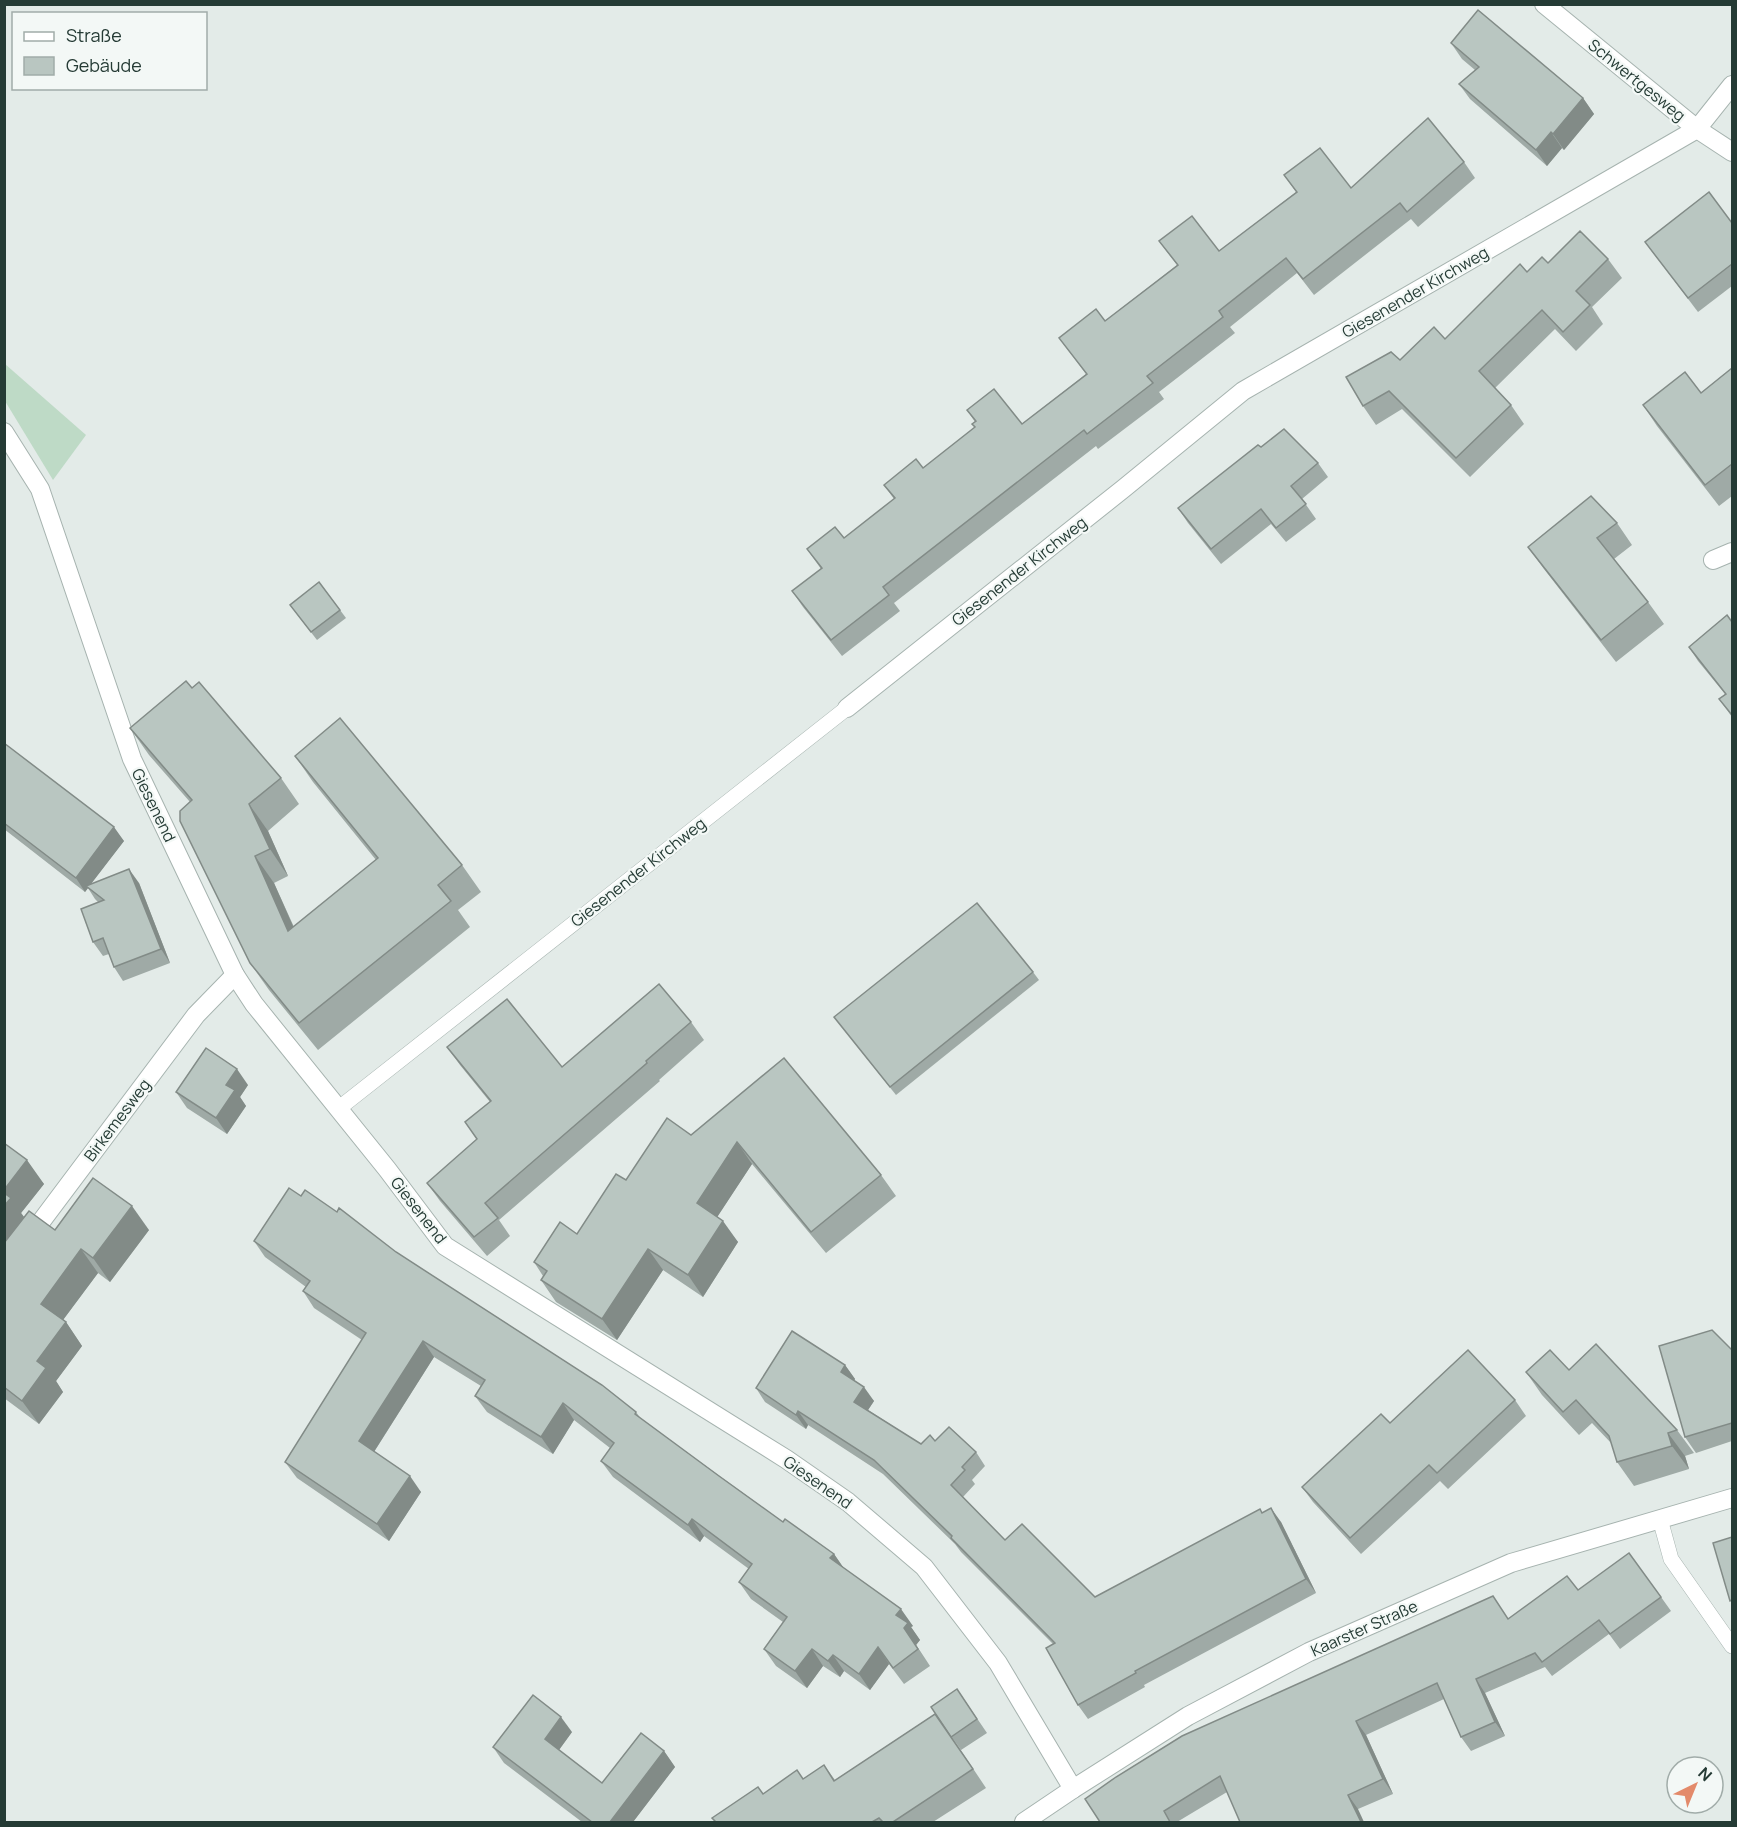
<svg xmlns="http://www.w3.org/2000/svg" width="1737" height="1827" viewBox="0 0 1737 1827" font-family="Manrope,sans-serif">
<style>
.green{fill:#bedac6}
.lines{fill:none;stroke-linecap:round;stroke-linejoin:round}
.lane-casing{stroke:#a6b3af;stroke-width:16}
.street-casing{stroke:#a6b3af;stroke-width:20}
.lane{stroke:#fff;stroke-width:15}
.street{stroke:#fff;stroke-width:18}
.wall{fill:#9faaa6}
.shaded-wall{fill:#828b87}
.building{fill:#b9c6c1;stroke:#828b87;stroke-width:1.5}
.labels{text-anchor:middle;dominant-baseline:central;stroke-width:4.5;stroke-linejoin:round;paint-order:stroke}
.street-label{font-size:16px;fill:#253b35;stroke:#f3f8f6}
</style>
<rect width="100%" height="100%" fill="#e3ebe8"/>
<path class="green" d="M5 364 86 435 53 480 5 401Z"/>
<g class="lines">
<defs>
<g id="lane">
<path d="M338 1109 847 708"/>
<path d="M1660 1519 1671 1559 1732 1646"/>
</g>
<g id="street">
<path d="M1544 4 1697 129 1732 152"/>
<path d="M4 432 40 489 132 759 235 975 254 1004 387 1169 445 1246 786 1459 848 1502 924 1567 998 1663 1073 1789"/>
<path d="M1713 560 1732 552"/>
<path d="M847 708 1123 489 1243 391 1697 129 1732 85"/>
<path d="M4 1271 196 1015 235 975"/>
<path d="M1024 1822 1073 1789 1188 1716 1309 1652 1511 1563 1732 1498"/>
</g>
</defs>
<use href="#lane" class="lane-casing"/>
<use href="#street" class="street-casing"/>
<use href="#lane" class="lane"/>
<use href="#street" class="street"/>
</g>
<g class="wall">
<path d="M1451 43 1583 98 1594 114 1564 150 1562 148 1547 166 1470 99 1459 84 1475 70 1462 59Z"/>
<path d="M1464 162 1475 178 1418 227 1411 219 1314 295 1297 273 1230 327 1235 333 1159 392 1164 399 1098 449 1096 446 894 603 900 611 842 656 803 607 792 591 821 569 807 549 844 538 894 499 884 485 923 468 975 427V422L967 410 1022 424 1086 374 1059 338 1105 321 1177 265 1159 241 1219 251 1296 192 1284 175 1351 188Z"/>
<path d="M1732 223V286L1698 312 1645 242Z"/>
<path d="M1608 259 1622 278 1592 307 1603 324 1576 351 1555 329 1495 388 1511 405 1524 424 1470 477 1402 409 1376 425 1363 406 1400 360 1445 339 1527 272 1548 263Z"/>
<path d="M1732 368V496L1719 506 1657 426 1643 405 1701 393Z"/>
<path d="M1261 447 1318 463 1328 477 1302 499 1316 519 1286 542 1271 524 1221 564 1188 523 1178 508Z"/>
<path d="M1617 523 1632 545 1614 559 1648 602 1664 624 1616 662 1544 569 1528 547Z"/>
<path d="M290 605 340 610 346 618 317 640Z"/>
<path d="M1732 622V717L1719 699 1725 694 1698 661 1689 647Z"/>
<path d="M192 688 281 778 299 804 268 831 288 876 274 883 294 927 376 860 313 782 295 756 462 865 481 892 458 910 470 927 318 1050 269 990 250 963 190 802 149 755 130 728Z"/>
<path d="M4 743 124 841 91 883H139L170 963 123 981 114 967 109 954 103 956 93 942 98 902 95 899 88 888 85 892 4 829Z"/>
<path d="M1033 972 1039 980 896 1095 834 1017Z"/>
<path d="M691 1022 704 1040 659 1080 660 1081 499 1220 510 1236 487 1256 440 1201 427 1183 477 1139 490 1102 460 1065 447 1047 562 1067Z"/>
<path d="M248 1085 240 1097 246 1106 227 1134 187 1108 176 1092Z"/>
<path d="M691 1135 881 1175 896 1196 826 1253 752 1164 717 1217 738 1242 703 1297 663 1270 617 1340 556 1302 541 1280 543 1276 534 1262 577 1234 626 1180Z"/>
<path d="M4 1143 44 1184 21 1213 24 1217 55 1230H149L110 1282 98 1273 63 1320 66 1322 82 1346 56 1381 63 1392 39 1424 4 1398Z"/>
<path d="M301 1196 396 1252 636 1412 641 1419 783 1522 834 1554 843 1567 913 1626 911 1627 920 1640 916 1645 930 1666 904 1684 889 1664 870 1690 844 1671 840 1677 823 1666 807 1688 776 1666 764 1649 783 1622 751 1599 739 1582 749 1569 704 1536 700 1542 613 1477 601 1461 610 1448 574 1420 553 1454 487 1412 475 1396 481 1386 434 1357 374 1452 421 1492 389 1541 297 1478 285 1462 362 1340 314 1308 303 1291 306 1287 265 1257 254 1241Z"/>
<path d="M1732 1350V1441L1696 1453 1685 1437Z"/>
<path d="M845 1365 855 1379 854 1381 874 1401 868 1410 921 1444 935 1441 976 1452 985 1466 972 1480 975 1484 963 1497 1005 1540 1095 1597 1263 1513 1281 1522 1316 1593 1144 1685 1145 1687 1088 1719 1078 1705 1053 1644 961 1552 955 1544 883 1474 808 1425 806 1429 765 1402 756 1388Z"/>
<path d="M1569 1370 1677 1430 1694 1453 1685 1456 1689 1469 1634 1486 1617 1462 1612 1444 1592 1423 1579 1435 1542 1395 1526 1372Z"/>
<path d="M1515 1400 1526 1416 1448 1489 1440 1481 1361 1554 1313 1502 1302 1487 1390 1423Z"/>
<path d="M1578 1590 1661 1597 1671 1611 1620 1649 1609 1634 1552 1676 1545 1667 1485 1693 1505 1736 1471 1751 1461 1737 1444 1699 1366 1735 1393 1794 1358 1809 1227 1792 1177 1822H1100L1509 1619Z"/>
<path d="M957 1689 987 1733 961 1750 952 1737 986 1788 933 1822H713L763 1794 803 1779 824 1765 835 1780 935 1714Z"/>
<path d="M572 1732 559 1750 602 1783 664 1751 675 1767 633 1822H582L504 1763 493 1747Z"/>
</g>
<g class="shaded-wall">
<path d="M1583 98 1594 114 1564 150 1553 134Z"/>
<path d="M1551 132 1562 148 1547 166 1536 150Z"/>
<path d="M249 804 268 831 288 876 270 849Z"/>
<path d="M114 827 124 841 88 888 86 886 88 888 85 892 76 878Z"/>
<path d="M255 856 274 883 307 958 288 931Z"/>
<path d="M129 869 139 883 170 963 161 949Z"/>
<path d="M237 1069 248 1085 240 1097 246 1106 227 1134 216 1118 226 1085Z"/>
<path d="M737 1142 752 1164 712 1225 697 1203Z"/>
<path d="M27 1160 44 1184 21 1213 27 1221 4 1252V1190Z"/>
<path d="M132 1206 149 1230 110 1282 93 1258Z"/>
<path d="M723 1221 738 1242 703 1297 688 1275Z"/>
<path d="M81 1249 98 1273 57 1328 41 1304Z"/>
<path d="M648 1249 663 1270 617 1340 602 1319Z"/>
<path d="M66 1322 82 1346 56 1381 63 1392 39 1424 22 1401 37 1361Z"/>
<path d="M423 1341 434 1357 370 1458 359 1441Z"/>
<path d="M845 1365 855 1379 850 1386 841 1372Z"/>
<path d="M864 1387 874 1401 864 1416 854 1402Z"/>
<path d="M563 1403 574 1420 553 1454 541 1437Z"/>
<path d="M798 1411 808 1425 806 1429 796 1415Z"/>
<path d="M1668 1433 1685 1456 1689 1469 1672 1446Z"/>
<path d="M410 1476 421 1492 389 1541 377 1524Z"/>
<path d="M1271 1508 1281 1522 1316 1593 1306 1579Z"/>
<path d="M692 1519 704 1536 700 1542 688 1525Z"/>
<path d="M834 1554 845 1570 830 1558Z"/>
<path d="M901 1609 913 1626 911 1627 920 1640 916 1645 930 1666 904 1628 896 1615Z"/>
<path d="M878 1647 889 1664 870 1690 859 1674Z"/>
<path d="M812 1649 823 1666 807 1688 795 1671Z"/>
<path d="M833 1655 844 1671 840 1677 828 1661Z"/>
<path d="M1476 1679 1485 1693 1505 1736 1495 1722Z"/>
<path d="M561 1717 572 1732 556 1754 545 1739Z"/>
<path d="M1356 1721 1366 1735 1393 1794 1383 1779Z"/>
<path d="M664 1751 675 1767 633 1822H610Z"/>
<path d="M1348 1795 1358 1809 1364 1822H1361Z"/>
</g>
<g class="building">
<path d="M1478 10 1583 98 1553 134 1551 132 1536 150 1459 84 1479 67 1451 43Z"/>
<path d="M1428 118 1464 162 1407 212 1400 203 1303 279 1286 258 1219 311 1223 317 1147 376 1153 383 1087 434 1084 430 883 587 889 595 831 640 792 591 822 568 807 549 835 527 844 538 895 498 884 485 916 459 923 468 975 427 972 424 976 421 967 410 994 389 1022 424 1087 374 1059 338 1096 309 1105 321 1178 265 1159 241 1192 216 1219 251 1297 192 1284 175 1320 148 1351 188Z"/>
<path d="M1709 192 1732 223V264L1688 298 1645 242Z"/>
<path d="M1580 231 1608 259 1576 291 1590 305 1563 332 1542 310 1479 371 1511 405 1456 458 1389 391 1363 406 1346 377 1391 352 1400 360 1434 327 1445 339 1520 264 1527 272 1542 257 1548 263Z"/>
<path d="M1732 368V464L1705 485 1643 405 1685 372 1701 393Z"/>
<path d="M1284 429 1318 463 1291 486 1306 504 1276 528 1261 509 1211 549 1178 508 1258 445 1261 447Z"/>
<path d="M1591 496 1617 523 1597 538 1648 602 1601 640 1528 547Z"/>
<path d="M319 582 340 610 311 632 290 605Z"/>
<path d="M1727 615 1732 622V715L1719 699 1726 694 1689 647Z"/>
<path d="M186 681 192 688 199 682 281 778 249 804 270 849 255 856 288 931 378 858 295 756 340 718 462 865 438 885 451 901 299 1023 250 963 180 821V811L192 800 130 728Z"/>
<path d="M4 743 114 827 76 878 4 823Z"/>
<path d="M129 869 161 949 114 967 103 938 93 942 81 909 104 900 86 886Z"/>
<path d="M977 903 1033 972 890 1087 834 1017Z"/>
<path d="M659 984 691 1022 646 1061 647 1063 485 1203 498 1218 474 1237 427 1183 477 1139 465 1122 491 1101 447 1047 507 999 562 1067Z"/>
<path d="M206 1048 237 1069 226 1085 235 1090 216 1118 176 1092Z"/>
<path d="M784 1058 881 1175 811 1232 737 1142 697 1203 723 1221 688 1275 648 1249 602 1319 541 1280 547 1271 534 1262 560 1222 577 1234 616 1174 626 1180 667 1118 691 1135Z"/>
<path d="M4 1143 27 1160 4 1190Z"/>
<path d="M93 1178 132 1206 93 1258 81 1249 41 1304 66 1322 37 1361 46 1368 22 1401 4 1387V1243L29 1211 55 1230Z"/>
<path d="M289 1188 301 1196 305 1190 337 1212 339 1208 396 1252 602 1385 636 1412 635 1414 719 1476 783 1522 785 1519 834 1554 830 1558 901 1609 896 1615 908 1623 904 1628 918 1649 893 1668 878 1647 859 1674 833 1655 828 1661 812 1649 795 1671 764 1649 787 1617 739 1582 752 1564 692 1519 688 1525 601 1461 614 1443 563 1403 541 1437 475 1396 485 1380 423 1341 359 1441 410 1476 377 1524 285 1462 366 1333 303 1291 310 1281 254 1241Z"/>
<path d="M4 1193 11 1198 4 1206Z"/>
<path d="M1712 1330 1732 1350V1423L1685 1437 1659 1346Z"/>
<path d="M792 1331 845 1365 841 1372 864 1387 854 1402 921 1444 930 1435 935 1441 949 1427 976 1452 962 1467 965 1470 951 1485 1005 1540 1022 1524 1095 1597 1260 1509 1262 1513 1271 1508 1306 1579 1135 1671 1136 1673 1078 1705 1046 1648 1055 1643 951 1538 952 1536 874 1460 798 1411 796 1415 756 1388Z"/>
<path d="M1596 1344 1677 1430 1668 1433 1672 1446 1617 1462 1609 1436 1576 1400 1563 1412 1526 1372 1550 1350 1569 1370Z"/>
<path d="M1468 1350 1515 1400 1437 1473 1429 1465 1350 1538 1302 1487 1381 1414 1390 1423Z"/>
<path d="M1732 1537V1600L1730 1601 1713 1543Z"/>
<path d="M1629 1553 1661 1597 1610 1634 1599 1620 1542 1662 1535 1653 1476 1679 1495 1722 1461 1737 1437 1683 1356 1721 1383 1779 1348 1795 1361 1822H1240L1220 1776 1164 1811 1170 1822H1100L1085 1799 1116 1777 1182 1736 1493 1596 1508 1619 1567 1576 1578 1590Z"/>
<path d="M957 1689 977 1719 951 1737 931 1707Z"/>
<path d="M533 1695 561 1717 545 1739 602 1783 641 1733 664 1751 610 1822H592L493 1747Z"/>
<path d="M935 1714 973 1769 893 1822H883L879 1818 872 1822H713L715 1821 712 1818 758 1787 763 1794 797 1770 803 1779 824 1765 834 1781Z"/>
</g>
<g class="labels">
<g class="street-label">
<text transform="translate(1637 80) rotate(39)">Schwertgesweg</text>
<text transform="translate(1415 292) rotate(-30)">Giesenender Kirchweg</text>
<text transform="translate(1019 571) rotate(-38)">Giesenender Kirchweg</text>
<text transform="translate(154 805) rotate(64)">Giesenend</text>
<text transform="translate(638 872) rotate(-38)">Giesenender Kirchweg</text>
<text transform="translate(117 1120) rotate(-53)">Birkemesweg</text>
<text transform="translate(419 1210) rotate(52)">Giesenend</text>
<text transform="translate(818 1482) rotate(35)">Giesenend</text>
<text transform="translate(1364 1628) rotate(-24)">Kaarster Straße</text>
</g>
</g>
<rect width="1737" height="1827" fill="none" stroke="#253b35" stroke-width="12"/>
<rect x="12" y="12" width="195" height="78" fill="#f3f8f6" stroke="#a1aca9" stroke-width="1.5"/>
<rect x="24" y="32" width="30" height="9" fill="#ffffff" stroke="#a1aca9" stroke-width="1.5"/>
<text x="66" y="42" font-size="18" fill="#253b35">Straße</text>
<rect x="24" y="57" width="30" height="18" fill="#b9c6c1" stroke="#a1aca9" stroke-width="1.5"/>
<text x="66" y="72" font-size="18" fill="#253b35">Gebäude</text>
<g transform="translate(1695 1785) rotate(43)"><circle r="28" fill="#f3f8f6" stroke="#a1aca9" stroke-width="1.5"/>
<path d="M0-4.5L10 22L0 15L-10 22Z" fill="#e38a6a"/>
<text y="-9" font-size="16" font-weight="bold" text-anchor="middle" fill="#253b35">N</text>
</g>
</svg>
